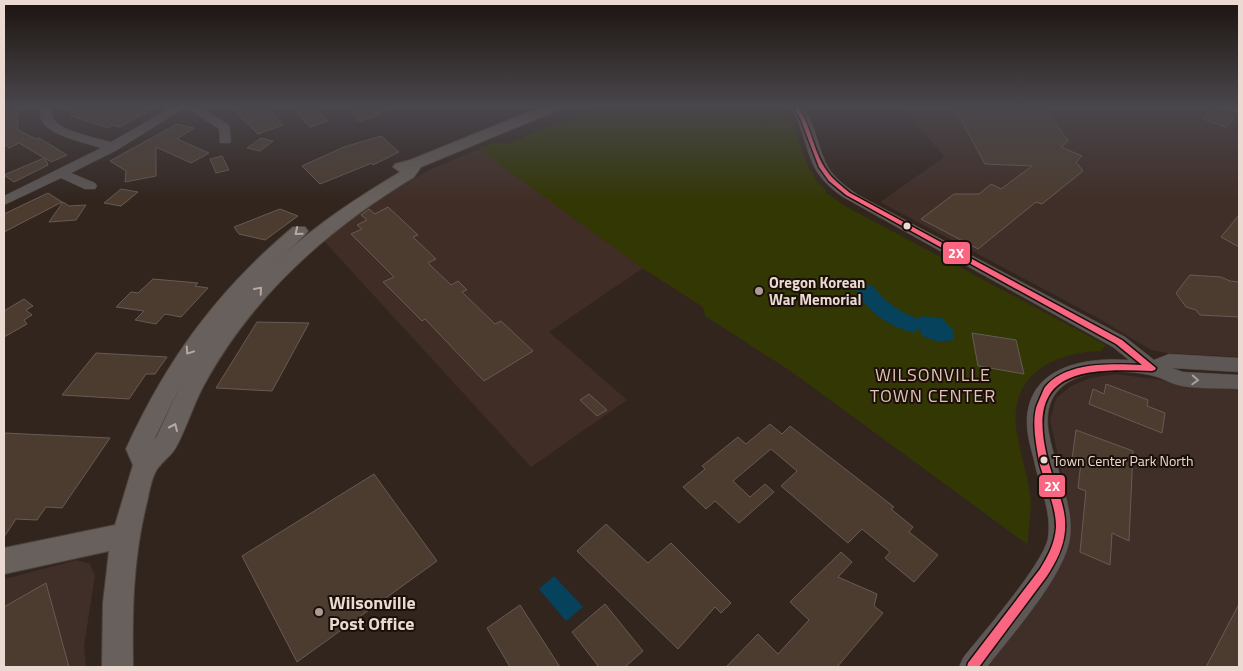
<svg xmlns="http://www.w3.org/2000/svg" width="1243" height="671" viewBox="0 0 1243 671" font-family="'Titillium Web',sans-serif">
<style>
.commercial{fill:#402e28}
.education{fill:#402e26}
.green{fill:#323704}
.water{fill:#06425b}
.building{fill:#4c3c2f;stroke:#665b55}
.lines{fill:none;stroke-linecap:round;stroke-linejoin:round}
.minor-casing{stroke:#4e433c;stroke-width:1}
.major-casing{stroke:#4e433c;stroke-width:2}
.minor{fill:#5d5755;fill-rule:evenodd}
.major{fill:#68605c;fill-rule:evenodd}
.bus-1-casing{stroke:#1a0f09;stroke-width:3}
.bus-1{fill:#fa6682;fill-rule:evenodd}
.oneway{stroke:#b7a9a3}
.oneway2{stroke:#ab9f9a}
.bus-dot{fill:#ebdad2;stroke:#1a0f09;stroke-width:2}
.poi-dot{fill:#aa9b93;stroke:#1a0f09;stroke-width:2}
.labels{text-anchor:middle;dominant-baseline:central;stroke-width:4;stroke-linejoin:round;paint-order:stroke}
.bus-label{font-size:14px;fill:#ebdad2;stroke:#1a0f09;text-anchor:start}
.poi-label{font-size:15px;font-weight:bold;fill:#ebdad2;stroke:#1a0f09;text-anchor:start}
.quarter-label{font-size:18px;letter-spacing:1px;fill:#e2c2b2;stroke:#1a0f09}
.near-poi-label{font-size:18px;font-weight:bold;fill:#ebdad2;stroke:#1a0f09;text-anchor:start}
.line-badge{stroke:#1a0f09;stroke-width:2}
.badge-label{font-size:14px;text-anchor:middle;font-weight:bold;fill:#fff}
</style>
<rect width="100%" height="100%" fill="#32251e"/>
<g class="commercial">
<path d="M901 107H1218L1239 113V357L1166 353 1151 350 1096 317 880 202 943 158V155Z"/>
<path d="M1116 374 1185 383 1239 386V667H982L1059 565 1070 539 1069 505 1050 420 1056 398 1071 386 1090 378Z"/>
<path d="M77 560 90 564 95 576 84 646 86 667H4V579Z"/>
</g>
<path class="education" d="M479 149 643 268 549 332 627 400 531 467 323 240 385 193 434 168Z"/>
<path class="green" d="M595 107H778L789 120H793C800 144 806 174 827 191L825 192 845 206 1106 345 1101 351C1056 352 1010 374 1016 427 1019 450 1027 472 1030 495 1033 512 1027 528 1028 545L792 372 705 316 703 307 642 268 479 149 494 143 507 144Z"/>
<g class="water">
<path d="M852 285H872C885 302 899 312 919 319L921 316 942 318 954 331V340L939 342 922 336 920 330 915 329V333C886 326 867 311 852 285Z"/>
<path d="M554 576 583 607 566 621 539 589Z"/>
</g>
<g class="building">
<path d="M17 107 18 130 36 139 39 138 67 155 51 162 45 158 48 165 14 182 4 175 44 158 19 143 9 148 4 144V108Z"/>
<path d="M70 107H155L120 127 113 125 108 128 72 116Z"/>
<path d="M231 107H248L254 112 267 108 283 125 258 134Z"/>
<path d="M372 107H390L375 116 359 121 352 113Z"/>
<path d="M954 107H1033L1050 115 1068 141 1061 147 1082 156 1076 162 1083 171 1042 204 1036 202 978 249 921 219 954 194H979L991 184 1001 189 1032 166 985 164Z"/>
<path d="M315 108 328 121 310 127 297 113Z"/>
<path d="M1212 111 1232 118 1234 119 1226 127 1203 119Z"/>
<path d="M177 124 194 128 177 139 209 153 191 163 156 147V176L125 182 126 171 110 161Z"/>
<path d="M381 136 399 152 373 165 372 163 320 184 302 166 344 147Z"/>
<path d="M261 138 273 141 260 151 247 148Z"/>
<path d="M222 156 229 170 216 173 210 159Z"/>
<path d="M121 189 138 192 121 206 104 203Z"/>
<path d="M48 193 62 202 4 232V214Z"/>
<path d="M63 202 69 206 86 205 76 220 49 222Z"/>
<path d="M388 207 418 235 413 237 436 259 428 263 451 285 458 281 467 290 462 292 495 324 501 321 533 351 484 381 425 319 422 321 383 282 394 277 351 234 362 229 357 225 367 220 361 215 369 209 375 214Z"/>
<path d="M280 209 298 216 265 240 239 234 234 227Z"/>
<path d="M1239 215V247L1221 237Z"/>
<path d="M1190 275 1221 277 1230 281 1239 282V317L1200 315 1196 310 1186 307 1176 293Z"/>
<path d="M153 279 198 283 195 286 208 288 181 317 165 314 156 324 135 320 144 311 116 307 131 292 138 293Z"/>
<path d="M24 299 33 306 26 310 32 315 24 320 27 324 4 337V311Z"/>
<path d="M257 322 309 323 272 391 216 388Z"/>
<path d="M972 333 1016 340 1024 374 978 366Z"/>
<path d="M96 353 167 357 155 374H146L129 399 62 395Z"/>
<path d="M1106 384 1148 400 1147 406 1165 413 1162 433 1089 404 1093 389 1104 394Z"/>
<path d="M589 394 607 410 597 416 580 400Z"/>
<path d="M770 424 782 434 790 426 894 507 891 509 913 527 909 532 938 555 914 582 885 558 890 552 862 529 848 543 781 486 797 471 771 449 733 481 750 497 765 484 774 492 739 523 715 501 706 509 683 487 705 469 702 466 738 437 746 444Z"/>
<path d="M1076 430 1133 451 1129 541 1112 533 1110 565 1080 552 1086 491 1078 488 1081 462 1072 459Z"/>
<path d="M4 433 110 438 62 508 46 507 37 520 16 519 4 537Z"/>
<path d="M374 474 437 561 297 662 242 556Z"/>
<path d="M606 524 648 563 671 543 731 603 721 613 715 607 678 649 577 551Z"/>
<path d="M841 552 852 562 838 577 877 594 874 606 883 613 837 667H726L758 634 778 654 809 620 790 602Z"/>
<path d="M46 583 69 667H4V607Z"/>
<path d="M605 604 643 651 625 667H599L572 632Z"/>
<path d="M1239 604V667H1206Z"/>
<path d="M520 605 560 667H510L487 628Z"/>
</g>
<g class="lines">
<defs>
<g id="minor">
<path d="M40 107H52C52 110 52 116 53 119 59 130 99 139 111 142L172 107H186L117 150 71 173 95 183 97 186 95 189H85L61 178 4 205V196L101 148C86 143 46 135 41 119 40 116 40 110 40 107Z"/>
<path d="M186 107H200L229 125 231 140 230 143H220L219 129Z"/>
<path d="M790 107H802C815 123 817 143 825 161 831 176 845 186 858 195L1125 337 1154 360 1169 354 1239 358V372L1172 368 1183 372 1239 375V389C1221 388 1200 389 1182 386 1171 384 1161 377 1150 375 1105 366 1037 371 1049 434 1055 467 1074 505 1070 537 1066 574 1011 636 987 667H959L963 658C982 634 1044 563 1048 538 1052 510 1039 486 1034 460 1031 449 1027 435 1027 423 1027 366 1085 357 1129 360L1113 347 843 197C830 188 818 177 812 162 804 143 802 124 790 107Z"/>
</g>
<g id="major">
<path d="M541 107H560L558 110 421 167 414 177C327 230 253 295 204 385 193 405 187 427 176 447 171 457 159 463 155 473 150 483 149 495 146 506 133 560 132 612 133 667H102L103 603 109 551 4 574V548L115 525 133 465 126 449C167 359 217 291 293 227H305L308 231 305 235 269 269C308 230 353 200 400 172L393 167 395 164 410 160ZM181 384 157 436 154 440Z"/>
<path d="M1224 107H1239V113L1226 110Z"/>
</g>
</defs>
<use href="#minor" class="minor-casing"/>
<use href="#major" class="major-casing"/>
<use href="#minor" class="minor"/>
<use href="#major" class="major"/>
<defs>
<path id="bus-1" d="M794 107H798C812 127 813 152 827 171 833 180 842 186 850 193L1122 340 1156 368 1155 370 1152 371C1079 368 1023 371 1049 464 1055 486 1067 507 1065 530 1064 547 1056 562 1047 576L979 667H967L968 663 1040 569C1048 556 1055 543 1056 527 1056 504 1044 483 1039 461 1036 444 1032 425 1036 408 1037 404 1039 401 1040 398 1042 394 1043 390 1045 387 1067 361 1112 364 1142 365L1116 344 846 195 829 181 819 167 801 120Z"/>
</defs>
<use href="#bus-1" class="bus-1-casing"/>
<use href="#bus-1" class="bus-1"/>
</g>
<defs><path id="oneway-chevron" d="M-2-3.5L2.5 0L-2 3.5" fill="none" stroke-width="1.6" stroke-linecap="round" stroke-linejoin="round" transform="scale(1.25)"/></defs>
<g class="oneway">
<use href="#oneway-chevron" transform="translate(298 232) rotate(141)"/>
<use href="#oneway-chevron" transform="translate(259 290) rotate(-49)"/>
<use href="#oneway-chevron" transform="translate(189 351) rotate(124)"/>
<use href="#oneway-chevron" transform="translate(174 427) rotate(-66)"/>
</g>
<use class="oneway2" href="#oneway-chevron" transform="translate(1195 380) rotate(3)"/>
<linearGradient id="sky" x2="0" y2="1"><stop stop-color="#1c1410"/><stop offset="0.53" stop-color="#49464c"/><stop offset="1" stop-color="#49464c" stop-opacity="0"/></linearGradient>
<rect width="1243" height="201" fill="url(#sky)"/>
<g class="bus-dot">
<circle cx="907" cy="226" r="4.5"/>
<circle cx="1044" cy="460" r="4.5"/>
</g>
<g class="poi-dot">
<circle cx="759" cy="291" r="5"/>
<circle cx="319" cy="612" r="5"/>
</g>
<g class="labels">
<g class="bus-label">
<text x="1053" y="460">Town Center Park North</text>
</g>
<g class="poi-label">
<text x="769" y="282">Oregon Korean<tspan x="769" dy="17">War Memorial</tspan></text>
</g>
<g class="quarter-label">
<text x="933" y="374">WILSONVILLE<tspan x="933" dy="21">TOWN CENTER</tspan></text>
</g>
<g class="near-poi-label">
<text x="329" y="602">Wilsonville<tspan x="329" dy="21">Post Office</tspan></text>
</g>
</g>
<g class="line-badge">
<rect x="942" y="241" width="29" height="24" rx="5" fill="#fa6682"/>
<rect x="1038" y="474" width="28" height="24" rx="5" fill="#fa6682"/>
</g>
<g class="badge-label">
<text x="956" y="258">2X</text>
<text x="1052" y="491">2X</text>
</g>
<rect width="1243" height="671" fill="none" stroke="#ebdad2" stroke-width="10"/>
</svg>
